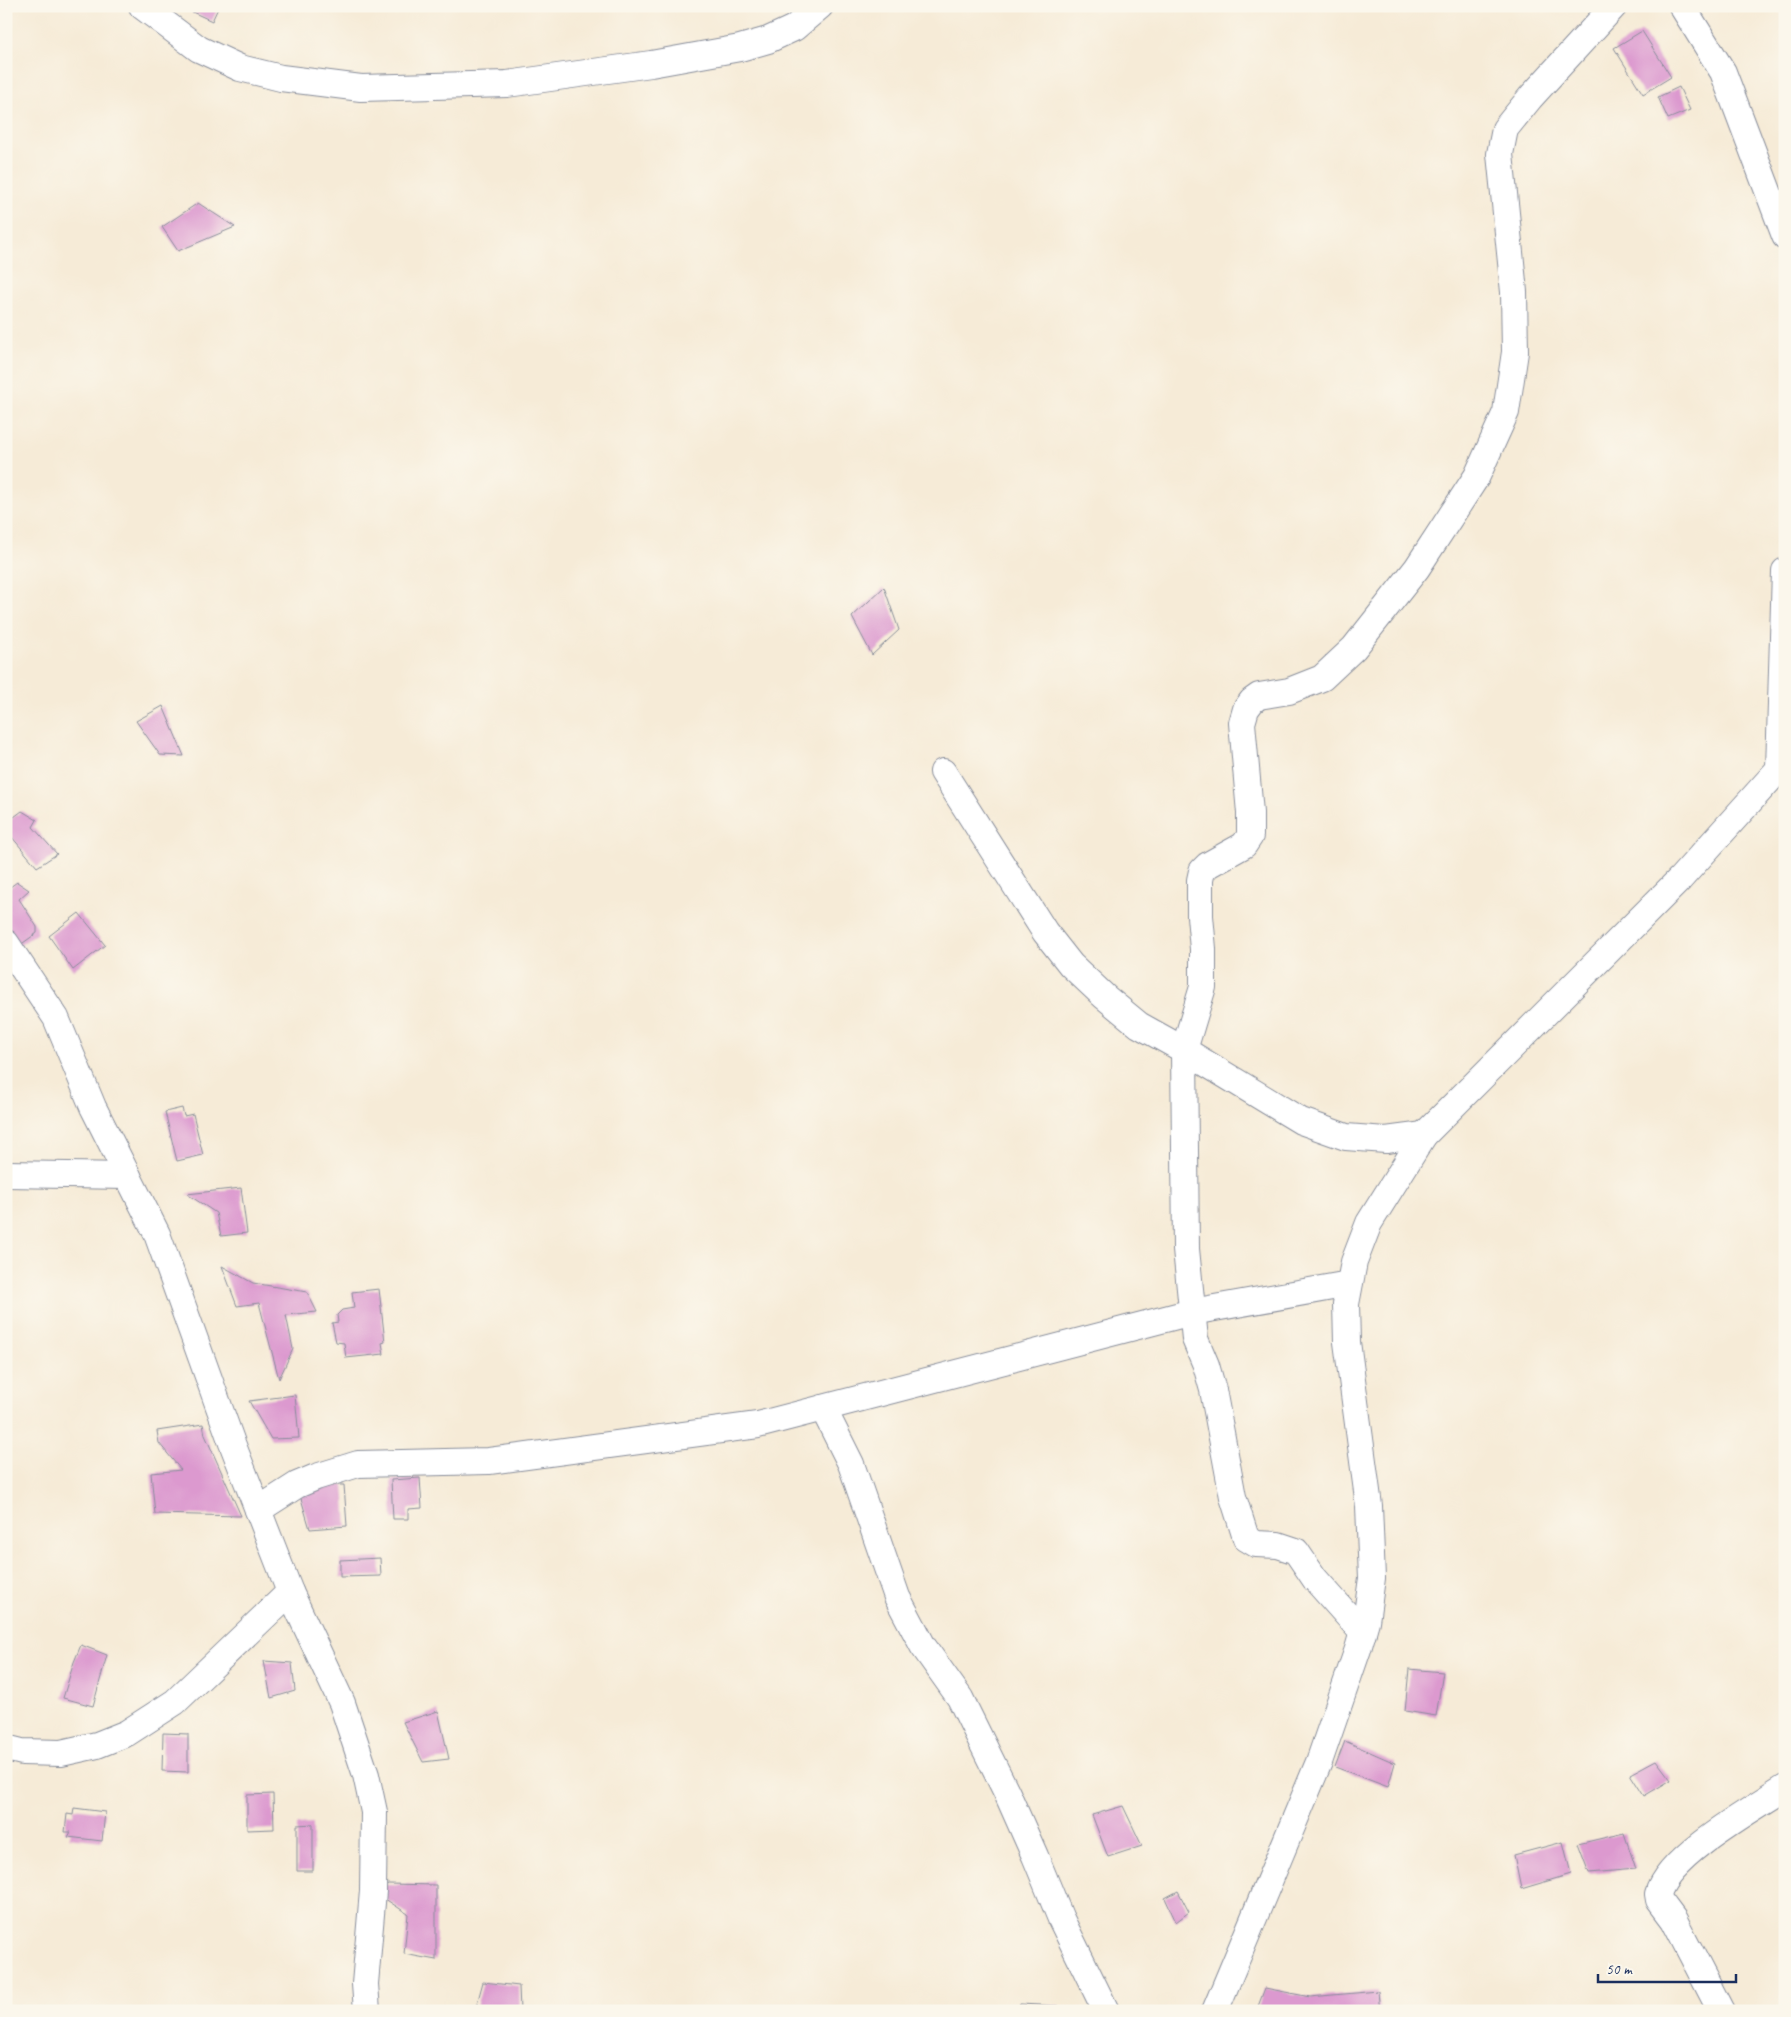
<svg xmlns="http://www.w3.org/2000/svg" width="1791" height="2017" viewBox="0 0 1791 2017" font-family="Caveat,sans-serif">
<style>
.building{fill:#dc99cf}
.lines{fill:none;stroke-linecap:round;stroke-linejoin:round}
.minor-casing{stroke:#888d9a;stroke-width:28}
.minor{stroke:#fff;stroke-width:26}
</style>
<rect width="100%" height="100%" fill="#fbf7ec"/>
<filter id="ink" filterUnits="userSpaceOnUse"><feTurbulence type="fractalNoise" baseFrequency=".02" numOctaves="2"/><feDisplacementMap in="SourceGraphic" scale="10" xChannelSelector="R" yChannelSelector="G"/><feConvolveMatrix kernelMatrix="1 2 1 2 8 2 1 2 1" color-interpolation-filters="sRGB"/></filter>
<filter id="wash" filterUnits="userSpaceOnUse"><feTurbulence type="fractalNoise" baseFrequency=".0096" numOctaves="4" result="noise"/><feDisplacementMap in="SourceGraphic" scale="20" xChannelSelector="R" yChannelSelector="G"/><feGaussianBlur stdDeviation="1.12" result="paint"/><feColorMatrix in="noise" values="0 0 0 0 0 0 0 0 0 0 0 0 0 0 0 0 0 1.4 0 .05"/><feComposite in="paint" operator="in"/></filter>
<g filter="url(#wash)">
<rect width="100%" height="100%" fill="#f6ebd7"/>
<g id="blocks">
<g class="building">
<path d="M189 6H219L212 21 188 10Z"/>
<path d="M1642 31 1671 77 1643 94 1614 48Z"/>
<path d="M1679 87 1690 110 1668 119 1658 97Z"/>
<path d="M198 203 235 227 178 251 162 227Z"/>
<path d="M884 587 899 630 872 655 852 617Z"/>
<path d="M163 706 184 756 160 755 136 721Z"/>
<path d="M22 811 37 820 33 827 57 854 37 867 6 830V823Z"/>
<path d="M17 882 29 890 19 899 37 927V933L16 948 6 929V890Z"/>
<path d="M79 913 105 945 73 970 49 936Z"/>
<path d="M182 1108 184 1116 193 1114 203 1155 177 1161 165 1112Z"/>
<path d="M241 1188 247 1233 221 1236 216 1213 187 1194Z"/>
<path d="M222 1266 253 1283 307 1292 317 1312 286 1315 293 1349 279 1379 259 1303 237 1306Z"/>
<path d="M379 1289 385 1342 382 1343 384 1354 346 1358 344 1343 336 1342 332 1323 338 1322 337 1315 342 1310 354 1308 352 1292Z"/>
<path d="M295 1395 299 1438 271 1439 249 1401Z"/>
<path d="M203 1424 205 1435 241 1516 155 1514 151 1473 181 1470 159 1443 157 1431Z"/>
<path d="M420 1478 422 1508 408 1509V1519H393L391 1480Z"/>
<path d="M297 1485H344L347 1526 310 1529Z"/>
<path d="M380 1558 381 1576 340 1577V1560Z"/>
<path d="M81 1645 107 1655 93 1706 63 1698 74 1662Z"/>
<path d="M264 1661 292 1663 295 1691 271 1698Z"/>
<path d="M1409 1669 1443 1672 1436 1716 1405 1711Z"/>
<path d="M438 1711 449 1759 423 1762 403 1722Z"/>
<path d="M163 1733 188 1734V1772L162 1771Z"/>
<path d="M1345 1741 1395 1763 1388 1787 1335 1767Z"/>
<path d="M1656 1760 1671 1780 1644 1796 1630 1774Z"/>
<path d="M273 1794 274 1829 247 1830V1795Z"/>
<path d="M1123 1806 1142 1846 1108 1857 1092 1815Z"/>
<path d="M74 1808 105 1812 102 1841 68 1837 71 1832H65L67 1814 73 1815Z"/>
<path d="M313 1824V1871H297V1825Z"/>
<path d="M1624 1833 1636 1869 1589 1873 1578 1844Z"/>
<path d="M1563 1842 1571 1874 1521 1889 1514 1855Z"/>
<path d="M388 1884 436 1885V1960L404 1954 408 1914 373 1891Z"/>
<path d="M1178 1891 1189 1912 1176 1922 1165 1898Z"/>
<path d="M483 1982 519 1986 520 2011H475Z"/>
<path d="M1265 1988 1310 1997 1378 1991 1380 2011H1265L1257 2009Z"/>
<path d="M1020 2004 1059 2006V2011H1018Z"/>
</g>
</g>
</g>
<g filter="url(#ink)">
<use href="#blocks" fill-opacity="0" stroke="#888d9a" stroke-width="1"/>
<g class="lines">
<defs>
<g id="minor">
<path d="M142 6 199 49 240 68 281 78 361 88 507 84 651 64 740 48 768 40 794 28 820 6"/>
<path d="M1682 6 1723 72 1785 236"/>
<path d="M1779 769 1785 571"/>
<path d="M943 772 1045 932 1071 965 1105 997 1139 1025 1184 1050 1301 1121 1346 1137 1386 1140 1424 1135"/>
<path d="M6 943 56 1018 93 1107 157 1234 232 1443 290 1592 342 1703 366 1775 374 1812 373 1891 365 1984 367 2011"/>
<path d="M6 1174 128 1176"/>
<path d="M823 1408 851 1464 897 1597 923 1646 960 1698 1007 1793 1035 1856 1061 1919 1106 2011"/>
<path d="M258 1510 297 1485 316 1477 358 1464 489 1461 758 1425 1192 1312 1349 1284"/>
<path d="M1363 1633 1315 1579 1296 1551 1278 1545 1256 1544 1246 1538 1233 1497 1213 1390 1206 1365 1195 1339 1186 1249 1184 1050 1203 987V949L1200 916V880L1202 871 1208 865 1244 845 1250 836V813L1242 723 1246 709 1252 701 1259 696 1289 691 1322 678 1354 648 1417 568 1477 476 1506 412 1515 352 1514 292 1500 154 1505 129 1530 98 1614 6"/>
<path d="M6 1748 22 1752 61 1753 97 1745 127 1733 175 1702 290 1592"/>
<path d="M1215 2011 1319 1762 1358 1649 1366 1621 1372 1578 1369 1506 1347 1342 1346 1304 1354 1262 1369 1223 1424 1135 1680 879 1779 769 1785 767"/>
<path d="M1721 2011 1674 1920 1659 1900 1658 1894C1669 1856 1751 1810 1785 1788"/>
</g>
</defs>
<use href="#minor" class="minor-casing"/>
<use href="#minor" class="minor"/>
</g>
</g>
<rect width="1791" height="2017" fill="none" stroke="#fbf7ec" stroke-width="25"/>
<path d="M1598 1974v8h138v-8" fill="none" stroke="#1b2f5e" stroke-width="2.5"/>
<text x="1606" y="1974" font-size="15" fill="#1b2f5e" stroke="#fbf7ec" stroke-width="4" paint-order="stroke">50 m</text>
</svg>
